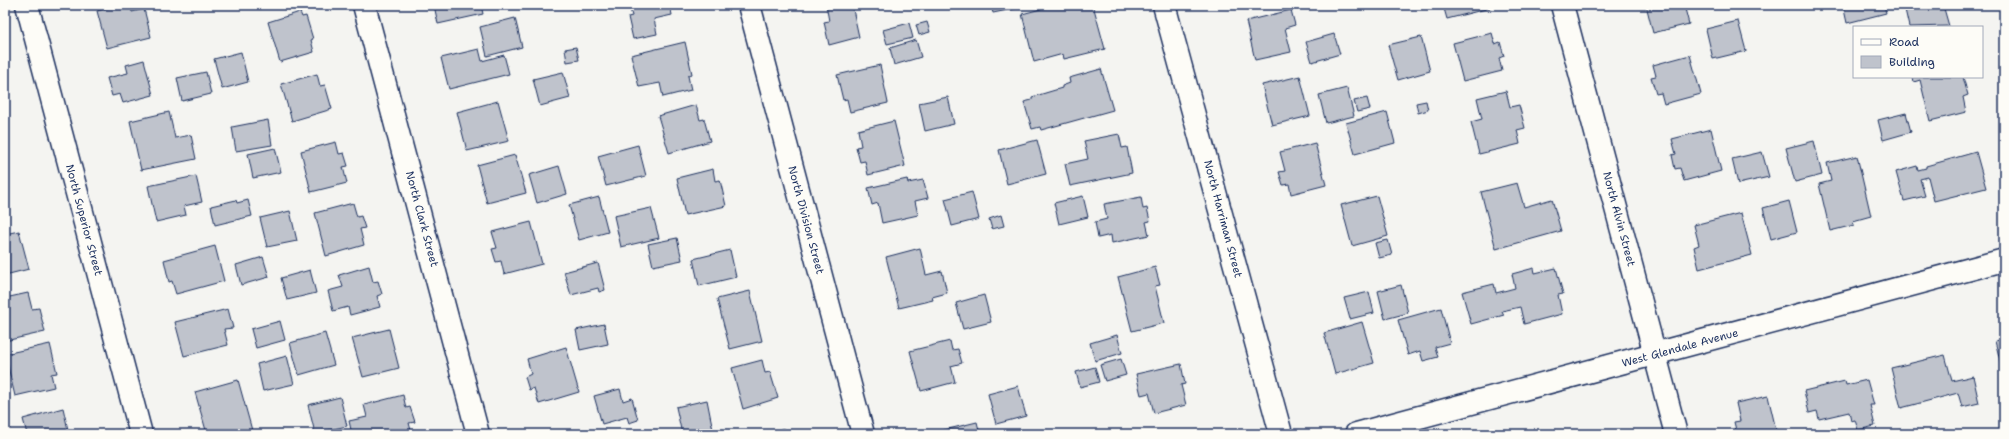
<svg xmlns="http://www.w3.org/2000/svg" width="2009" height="439" viewBox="0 0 2009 439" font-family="'Shantell Sans',sans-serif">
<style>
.building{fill:#bfc3cc;stroke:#1b2f5e}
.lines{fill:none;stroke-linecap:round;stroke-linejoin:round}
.minor-casing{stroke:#1b2f5e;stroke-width:25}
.tertiary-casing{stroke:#1b2f5e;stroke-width:25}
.minor{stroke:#fdfcf7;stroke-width:22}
.tertiary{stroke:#fdfcf7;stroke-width:22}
.labels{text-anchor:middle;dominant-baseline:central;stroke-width:3;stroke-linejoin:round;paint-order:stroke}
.street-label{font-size:11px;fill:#1b2f5e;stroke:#fdfcf7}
</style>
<rect width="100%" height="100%" fill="#f4f4f1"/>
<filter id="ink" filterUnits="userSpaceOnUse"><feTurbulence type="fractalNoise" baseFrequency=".025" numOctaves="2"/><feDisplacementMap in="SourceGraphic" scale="8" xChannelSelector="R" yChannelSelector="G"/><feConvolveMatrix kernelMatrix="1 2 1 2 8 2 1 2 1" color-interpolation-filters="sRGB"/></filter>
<g filter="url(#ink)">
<g class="building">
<path d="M119 5H131L132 12 144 9 151 37 107 48 97 11Z"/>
<path d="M258 5H276L259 9Z"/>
<path d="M434 5H481L483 14 438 24Z"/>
<path d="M629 5H670L672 15 654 19 657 34 633 39 628 17 632 16Z"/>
<path d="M826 5H852L859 37 829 45 824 22 829 21Z"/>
<path d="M991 5H1017L1018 8 993 13Z"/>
<path d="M1056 5H1093L1105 49 1064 59 1063 54 1034 62 1022 14Z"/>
<path d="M1443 5H1490V8L1447 19Z"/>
<path d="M1646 5H1684L1689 24 1653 33Z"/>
<path d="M1843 5H1884L1886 13 1847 23Z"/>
<path d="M1904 5H1943L1949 26 1909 27Z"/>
<path d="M1291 10 1295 25 1285 28 1291 52 1255 60 1246 21Z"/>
<path d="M300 12 302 17 306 16 313 39 311 40 314 52 280 62 268 22Z"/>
<path d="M515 18 522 47 487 56 480 27Z"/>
<path d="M1738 21 1746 51 1713 59 1706 29Z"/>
<path d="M927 22 930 32 919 35 916 25Z"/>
<path d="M909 23 913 38 887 44 883 30Z"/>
<path d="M1492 33 1495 44 1500 42 1504 56 1499 58 1502 71 1463 81 1453 43Z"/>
<path d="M1334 34 1340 54 1312 62 1306 42Z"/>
<path d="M1421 37 1430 71 1398 80 1388 45Z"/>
<path d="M916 40 921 57 894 65 890 48Z"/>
<path d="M685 42 692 74 688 76 691 90 663 97 660 83 639 87 631 55Z"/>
<path d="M576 47 579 60 567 62 565 49Z"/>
<path d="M479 49 482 61 504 55 509 74 449 89 441 58Z"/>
<path d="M241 52 248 82 222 89 214 59Z"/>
<path d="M1690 55 1701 94 1664 104 1661 93 1656 94 1651 77 1656 76 1653 65Z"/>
<path d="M144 60 153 95 123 103 120 94 112 96 107 78 128 73 126 65Z"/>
<path d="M880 65 888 103 850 112 847 99 843 100 837 75Z"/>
<path d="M1101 69 1113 110 1041 130 1040 127 1032 129 1024 102 1032 100V97L1062 88V86L1070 83 1069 78Z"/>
<path d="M206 72 211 94 182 101 177 78Z"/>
<path d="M563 72 570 98 540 106 533 79Z"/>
<path d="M317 74 320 86 325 85 332 109 292 121 281 84Z"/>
<path d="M1300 76 1310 116 1272 125 1262 85Z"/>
<path d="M1913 77H1963L1968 95 1963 97 1966 112 1930 121 1920 80 1914 82Z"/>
<path d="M1347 88 1354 116 1326 123 1319 95Z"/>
<path d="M1506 91 1510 107 1519 105 1525 128 1517 130 1520 144 1479 154 1471 122 1482 119 1477 98Z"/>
<path d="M948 97 954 124 925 131 919 103Z"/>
<path d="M1367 98 1370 109 1357 112 1354 101Z"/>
<path d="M498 101 509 141 467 151 457 112Z"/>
<path d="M1426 101 1428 110 1418 113 1416 103Z"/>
<path d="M696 105 700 120 704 119 710 141 669 153 658 116Z"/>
<path d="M169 112 175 138 191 135 196 159 141 170 130 121Z"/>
<path d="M1387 112 1395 143 1355 154 1346 123Z"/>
<path d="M1906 113 1911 132 1883 140 1878 120Z"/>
<path d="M268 120 272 145 236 151 232 127Z"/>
<path d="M894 121 905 166 868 175 865 161 860 162 856 147 861 146 858 130Z"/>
<path d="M1711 129 1721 171 1684 181 1680 168 1675 169 1672 155 1676 154 1672 139Z"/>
<path d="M1119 134 1122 148 1127 147 1132 173 1070 186 1065 164 1088 159 1084 141Z"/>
<path d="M1037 140 1046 174 1007 184 999 150Z"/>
<path d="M1814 141 1822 175 1795 182 1786 148Z"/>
<path d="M336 142 339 154 344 153 348 166 343 167 347 183 311 192 301 151Z"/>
<path d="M1315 143 1326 185 1291 194 1289 184 1283 185 1279 172 1285 171 1280 152Z"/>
<path d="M638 145 646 176 606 186 598 156Z"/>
<path d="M275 148 281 172 253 178 248 154Z"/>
<path d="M1762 152 1769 177 1738 184 1732 159Z"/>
<path d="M1976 152 1986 188 1934 201 1928 177 1920 179 1925 196 1904 201 1896 172 1917 166 1918 170 1926 168V166Z"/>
<path d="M515 155 526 193 487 203 477 165Z"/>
<path d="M1857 156 1871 216 1853 221 1854 225 1830 231 1819 184 1831 181 1827 163Z"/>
<path d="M559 166 567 194 537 203 529 175Z"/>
<path d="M713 169 715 181 720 180 726 206 685 215 677 178Z"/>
<path d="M196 176 202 202 184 206 186 215 156 222 148 186Z"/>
<path d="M907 179 908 183 923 180 928 198 915 201 918 215 882 223 878 203 872 205 868 188Z"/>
<path d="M1517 183 1524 207 1552 199 1561 231 1496 249 1481 192Z"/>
<path d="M972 192 979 219 952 226 945 199Z"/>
<path d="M1083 196 1088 217 1059 224 1054 203Z"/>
<path d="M1377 196 1388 236 1352 246 1341 205Z"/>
<path d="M599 197 608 232 579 240 569 205Z"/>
<path d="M1141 197 1143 209 1147 208 1150 221 1146 222 1149 235 1112 243 1111 235 1098 238 1095 222 1107 219 1104 204Z"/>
<path d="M236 200 237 203 248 200 252 216 215 225 211 206Z"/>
<path d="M1789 201 1797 232 1771 239 1763 208Z"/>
<path d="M353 203 357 217 361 216 365 228 360 229 364 245 326 256 315 213Z"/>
<path d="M651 208 659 238 621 247 614 216Z"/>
<path d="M290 211 297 241 267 247 260 218Z"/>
<path d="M1741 213 1752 255 1699 269 1694 247 1699 245 1694 225Z"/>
<path d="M1001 215 1004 226 992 229 989 219Z"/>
<path d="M531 222 542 264 504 274 501 261 496 262 492 249 497 248 492 232Z"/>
<path d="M19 231 29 269 5 275V234Z"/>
<path d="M677 238 682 260 653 266 648 244Z"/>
<path d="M1388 240 1392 255 1379 258 1375 243Z"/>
<path d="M215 246 224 281 176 294 172 281 169 282 164 260Z"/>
<path d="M920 248 926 275 942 271 947 293 932 297 933 300 899 308 886 257Z"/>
<path d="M730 250 736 277 699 286 693 259Z"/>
<path d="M263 257 269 277 241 285 236 265Z"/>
<path d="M598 263 605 290 599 292 598 288 571 295 564 272Z"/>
<path d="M369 266 373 282 378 281 382 294 377 296 380 307 350 315 348 307 333 311 328 291 343 287 339 275Z"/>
<path d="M1155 267 1160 285 1155 286 1164 323 1132 331 1118 277Z"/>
<path d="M1534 268 1535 273 1556 268 1563 294 1558 295 1562 314 1524 324 1520 307 1502 311 1504 315 1471 324 1462 292 1494 284 1496 293 1515 288 1512 274Z"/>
<path d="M310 270 316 293 287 300 281 278Z"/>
<path d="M1401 285 1408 313 1385 319 1378 291Z"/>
<path d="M750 291 762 341 730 349 717 299Z"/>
<path d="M1369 292 1374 313 1350 319 1344 298Z"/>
<path d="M28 293 32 309 39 308 45 332 5 341V298Z"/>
<path d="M984 295 991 322 963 329 956 303Z"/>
<path d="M1441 308 1450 343 1435 347 1438 357 1423 361 1420 351 1408 355 1398 320Z"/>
<path d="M228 309 233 328 224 329 228 345 184 356 175 322Z"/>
<path d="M280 321 285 340 256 348 251 329Z"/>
<path d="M1362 322 1374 363 1335 374 1324 333Z"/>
<path d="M604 324 608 344 580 350 576 330Z"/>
<path d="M389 329 399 368 363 377 352 338Z"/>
<path d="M325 333 334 365 299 375 290 343Z"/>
<path d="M1117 335 1122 353 1095 361 1090 343Z"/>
<path d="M2004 339V376L1995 341Z"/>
<path d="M950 341 952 350 958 349 962 363 951 366 955 382 921 391 910 351Z"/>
<path d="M50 344 57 373 51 374 54 387 15 396 5 354Z"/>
<path d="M566 347 579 392 539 404 534 388 529 390 525 377 531 374 527 359Z"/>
<path d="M1945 355 1952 381 1973 376 1979 403 1962 407 1958 393 1901 408 1891 368Z"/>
<path d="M287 356 294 384 263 391 257 364Z"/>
<path d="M1121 359 1126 375 1105 381 1100 365Z"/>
<path d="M762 360 765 373 770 372 778 398 743 409 732 368Z"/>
<path d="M1181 364 1185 384 1181 385 1186 405 1154 413 1149 393 1141 395 1136 374Z"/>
<path d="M1095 367 1099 382 1080 387 1076 372Z"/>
<path d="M238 380 253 434H207L195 392Z"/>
<path d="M1867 380 1874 405H1870L1875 426 1858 430 1855 420 1851 421 1849 412 1819 419 1817 411 1809 413 1804 391 1845 381 1846 385Z"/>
<path d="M1018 386 1026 416 996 424 988 394Z"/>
<path d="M620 389 623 401 632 398 638 420 629 423 627 417 602 424 594 396Z"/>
<path d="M403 395 406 408 410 407 415 422 409 423 412 434H352L349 421 367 417 364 405Z"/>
<path d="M1768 396 1777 434H1737L1734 422 1740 421 1736 403Z"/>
<path d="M340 397 347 426 315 433 308 405Z"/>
<path d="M707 400 713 430 696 434H682L676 407Z"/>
<path d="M63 408 69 434H27L23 419Z"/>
<path d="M977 422 980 434H933L932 433Z"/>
<path d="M784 428 786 434H760H766Z"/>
<path d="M1900 430 1901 434H1885Z"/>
</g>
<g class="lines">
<defs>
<g id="minor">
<path d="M27 5 141 434"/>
<path d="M364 5 478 434"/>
<path d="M1164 5 1281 434"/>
<path d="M1562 5 1676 434"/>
</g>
<g id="tertiary">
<path d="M749 5 863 434"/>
<path d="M1356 434 2004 260"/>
</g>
</defs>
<use href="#minor" class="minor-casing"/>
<use href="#tertiary" class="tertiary-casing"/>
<use href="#minor" class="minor"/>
<use href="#tertiary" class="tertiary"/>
</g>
</g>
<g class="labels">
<g class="street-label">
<text transform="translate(422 219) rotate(75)">North Clark Street</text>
<text transform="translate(1223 219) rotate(75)">North Harriman Street</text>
<text transform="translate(1619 219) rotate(75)">North Alvin Street</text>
<text transform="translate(84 220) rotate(75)">North Superior Street</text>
<text transform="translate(806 220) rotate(75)">North Division Street</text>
<text transform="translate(1680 348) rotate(-15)">West Glendale Avenue</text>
</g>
</g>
<rect width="2009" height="439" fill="none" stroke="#fdfcf7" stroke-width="20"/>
<rect x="10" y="10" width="1989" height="419" fill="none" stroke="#1b2f5e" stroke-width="1.5" filter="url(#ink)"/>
<rect x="1853" y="26" width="130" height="52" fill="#fdfcf7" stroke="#a3aaba"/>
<rect x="1861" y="39" width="20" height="6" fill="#fdfcf7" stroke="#a3aaba"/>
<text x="1889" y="46" font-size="12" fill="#1b2f5e">Road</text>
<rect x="1861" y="56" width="20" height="12" fill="#bfc3cc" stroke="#a3aaba"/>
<text x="1889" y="66" font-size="12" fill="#1b2f5e">Building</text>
</svg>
